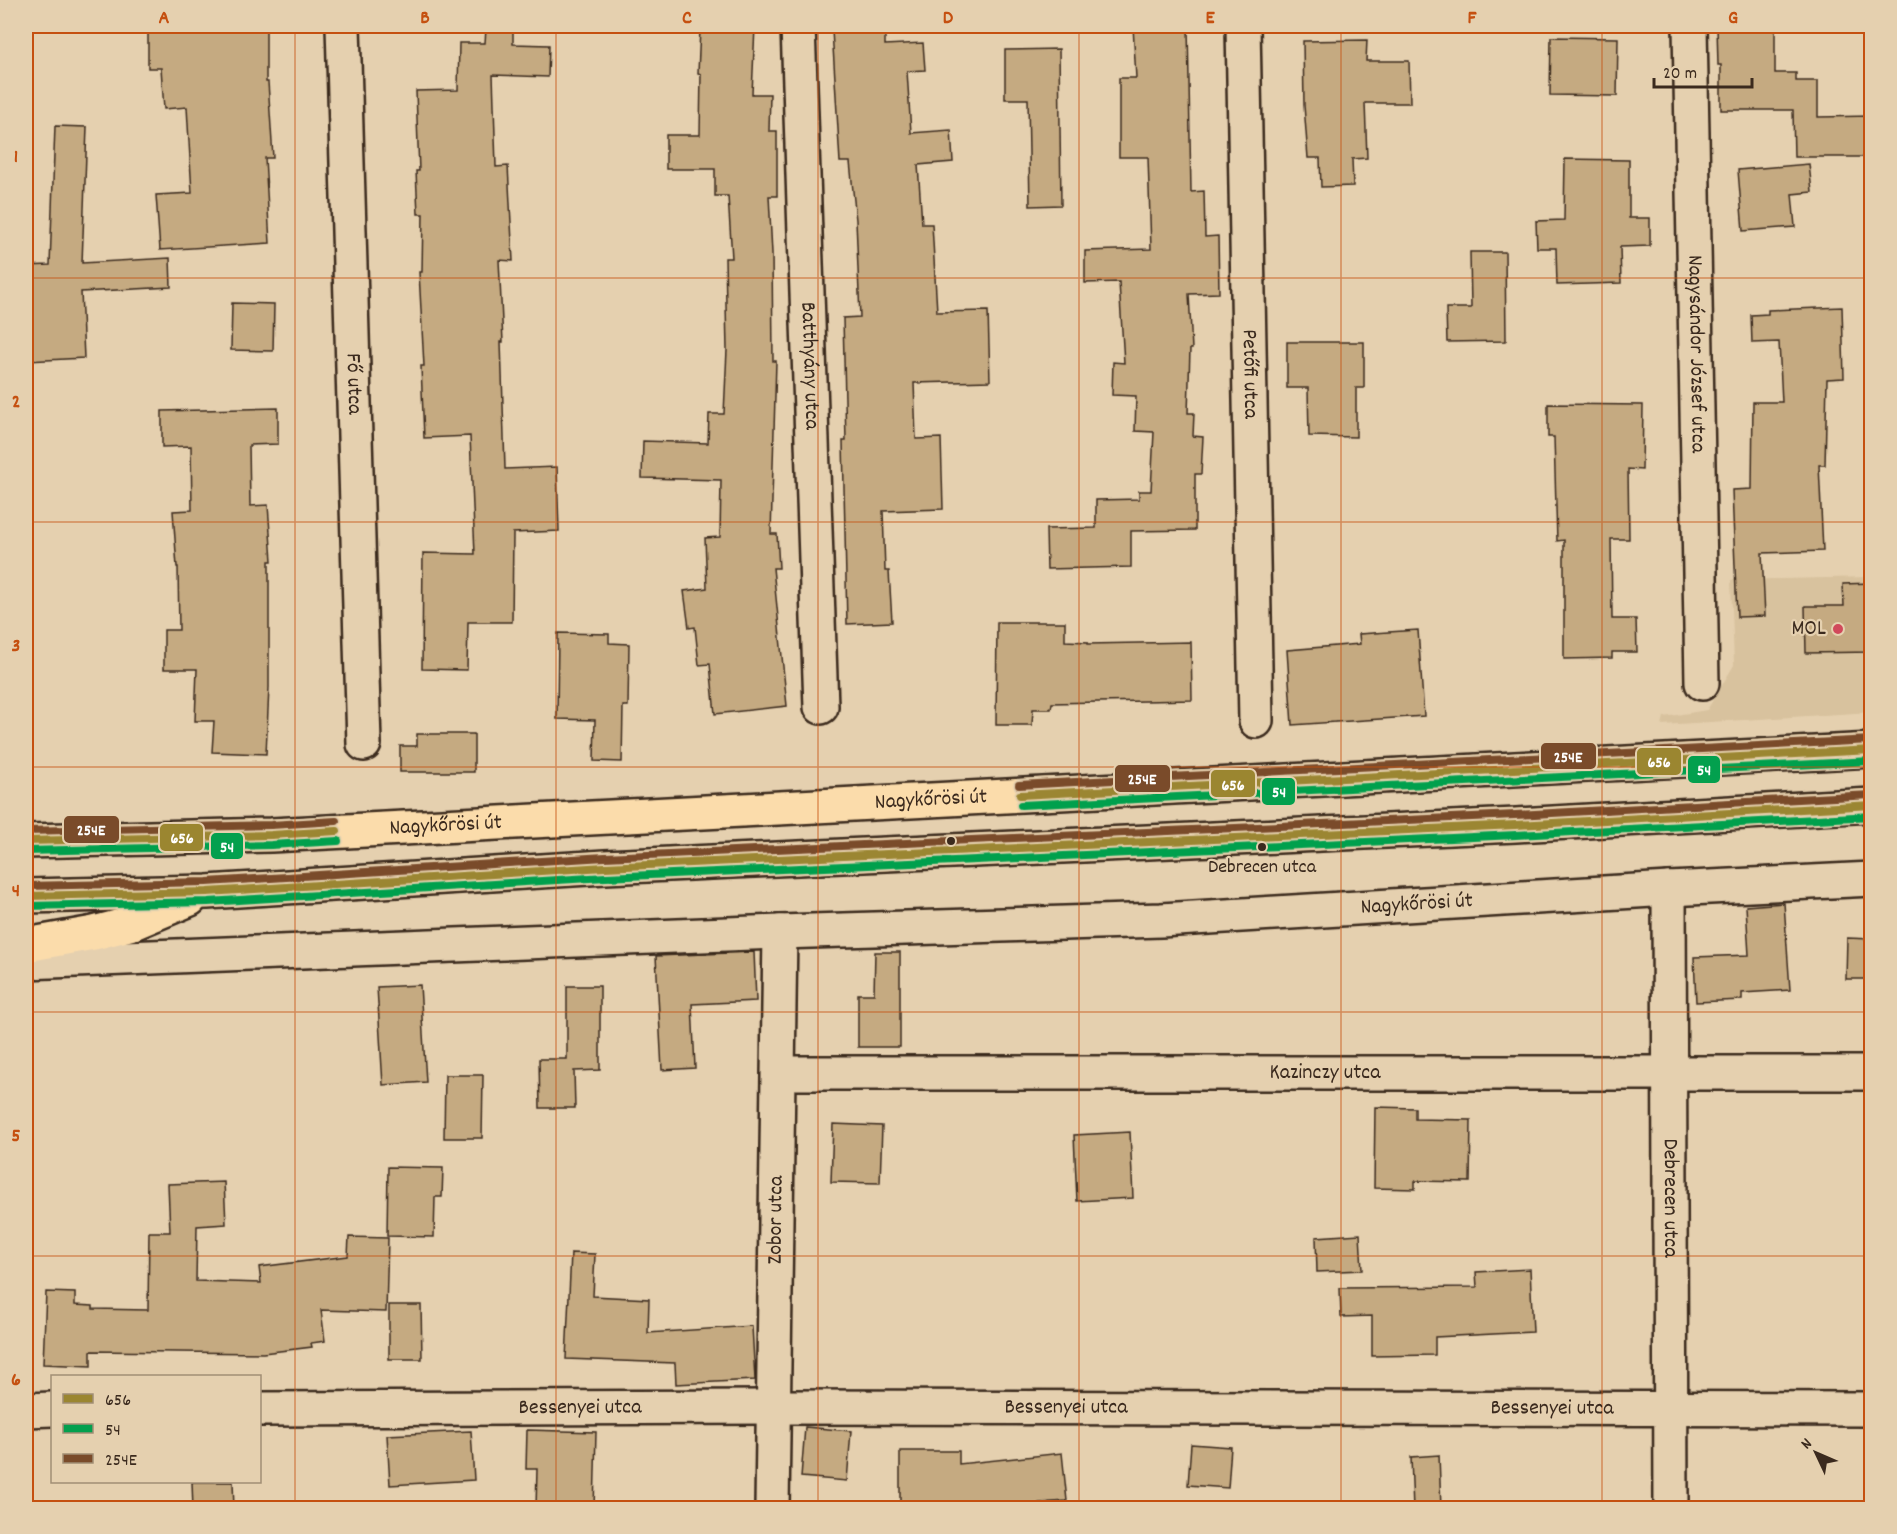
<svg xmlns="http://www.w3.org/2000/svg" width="1897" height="1534" viewBox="0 0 1897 1534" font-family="Dekko,sans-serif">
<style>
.built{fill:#d8c29e}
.building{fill:#c5aa81;stroke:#3b2a1e;stroke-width:1.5}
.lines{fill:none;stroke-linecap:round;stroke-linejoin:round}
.minor-casing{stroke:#3b2a1e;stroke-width:38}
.primary-casing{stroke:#3b2a1e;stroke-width:38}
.minor{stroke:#e5d0af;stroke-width:33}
.primary{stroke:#fbdcab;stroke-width:33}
.bus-1-casing{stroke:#e5d0af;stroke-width:12}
.bus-2-casing{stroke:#e5d0af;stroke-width:12}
.bus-3-casing{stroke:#e5d0af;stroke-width:12}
.bus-1{stroke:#9b8630;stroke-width:8}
.bus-2{stroke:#03a04e;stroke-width:8}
.bus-3{stroke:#7a4b2a;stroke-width:8}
.grid{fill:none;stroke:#c55010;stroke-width:1.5;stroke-opacity:0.55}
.poi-dot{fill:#d1495b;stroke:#e5d0af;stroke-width:2}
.bus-dot{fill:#3b2a1e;stroke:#e5d0af;stroke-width:2}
.labels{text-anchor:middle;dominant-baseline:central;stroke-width:4.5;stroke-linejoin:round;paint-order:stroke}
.bus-label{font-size:20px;fill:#3b2a1e;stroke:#e5d0af}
.street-label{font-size:22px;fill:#3b2a1e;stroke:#e5d0af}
.poi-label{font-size:22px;fill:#3b2a1e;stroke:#e5d0af;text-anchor:end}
.line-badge{stroke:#e5d0af;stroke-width:2}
.badge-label{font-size:16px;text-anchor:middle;font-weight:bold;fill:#fff}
.neatline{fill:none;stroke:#c55010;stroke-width:2}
.grid-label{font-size:20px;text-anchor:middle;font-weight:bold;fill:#c55010}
</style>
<rect width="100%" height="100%" fill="#e5d0af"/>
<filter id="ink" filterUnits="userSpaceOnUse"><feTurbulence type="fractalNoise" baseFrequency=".0167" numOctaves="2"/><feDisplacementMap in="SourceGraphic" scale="12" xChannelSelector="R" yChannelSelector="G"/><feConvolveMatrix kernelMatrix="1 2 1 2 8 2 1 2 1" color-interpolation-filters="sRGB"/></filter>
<g filter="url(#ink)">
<path class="built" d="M1871 577V712L1662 725 1664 717 1707 710 1734 665 1731 580Z"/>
<g class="building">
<path d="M148 26H266V82H268L273 158H265L270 243 160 250 156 195 192 193 187 107 164 109 161 68H148Z"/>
<path d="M703 26H755L752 94H770L769 131H777V196H769L772 253 773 361H776L771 534H777L779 568H773L787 706 715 714 710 664 699 665 695 627 689 628 684 591 707 588 705 538 720 537 721 480 642 478 643 441 708 443 709 414H724L727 350 725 258H732L728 196H715V169H666V135H700L701 74 698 73 700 29H703Z"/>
<path d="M1133 26H1188L1191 192 1204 191 1205 237 1218 236 1219 293 1189 294 1192 349H1190L1188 413H1194L1193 436 1203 437 1201 474H1195V530L1131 531V567L1047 569 1046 529 1096 528V500L1139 499V491H1151L1154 432 1135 431 1136 396 1112 395 1113 362 1124 363 1119 282 1085 283V251L1151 249 1148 157H1119V78H1136Z"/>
<path d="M1717 26H1775V73H1796V81H1818V117L1872 116V157H1794L1793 110H1721V65H1718Z"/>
<path d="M885 28V45L923 43 925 70 907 71 911 133 951 130 953 162 918 165 922 224H932L937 312 988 311 990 381 914 383 916 439 941 438 943 509 883 511 885 571H889L892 622 847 624 843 441H846L843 318 860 317 856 220 850 162H840L832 30Z"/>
<path d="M486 29 513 30V44L549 45 548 77 493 75 496 167 508 166 513 261 499 260 503 342H501L505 469 557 467 559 531 513 533 512 622H468L467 670 422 669 423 553 475 554 470 436 424 438 421 366H424L419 272H422L423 214H418L416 171H419L416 91 458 90 459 43H485Z"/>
<path d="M1551 37 1618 38 1617 96 1550 95Z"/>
<path d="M1367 40 1366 61H1409L1410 103H1365L1367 158 1352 159 1353 186 1321 187 1320 158H1308L1304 105 1303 41Z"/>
<path d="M1059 49 1061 205 1030 206 1028 99H1005V50Z"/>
<path d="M55 126 87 127 82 263 170 258 171 287 81 292 84 358 27 361 26 266 50 265Z"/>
<path d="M1565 159 1629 160V218H1650V246L1620 247 1621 283 1557 285 1556 248H1537L1536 221 1564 220Z"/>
<path d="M1809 164 1812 192 1792 194 1795 227 1743 231 1738 170Z"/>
<path d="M1470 252H1505L1506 341 1447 342 1446 308H1471Z"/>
<path d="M232 303 274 304 273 351 231 350Z"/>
<path d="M1842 307 1844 378 1827 379 1825 465H1819L1823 551 1762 553 1765 616 1737 617 1732 490 1752 489 1753 402H1782L1779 342 1752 343 1751 315 1768 314V310Z"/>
<path d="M1287 342H1364V388H1356V437L1309 436 1308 388H1287Z"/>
<path d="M1548 404 1643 405 1642 470 1628 469 1629 539H1611L1612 619H1636L1637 652H1612V658L1564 659V540L1557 541 1554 437H1548Z"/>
<path d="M278 408V444L249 445 250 506 268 505 272 561H269V687L266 754 212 752 214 721H195L197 669H164V630H179L178 567H177L173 511 192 510 191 446 162 447V411Z"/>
<path d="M1872 583V652L1806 653 1805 606H1844L1843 584Z"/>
<path d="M997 622H1065V641L1088 642V644L1191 642 1192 700 1052 703 1051 709H1033L1032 725H996Z"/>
<path d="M1418 630 1424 716 1292 725 1287 650 1360 644 1359 634Z"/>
<path d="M558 633 609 634V643L629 644 628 706H623L622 762 594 761 595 720 557 719Z"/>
<path d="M417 734H474V772H400V746H417Z"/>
<path d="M1784 903 1790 990 1742 993V1000L1696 1002 1694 957 1749 955 1746 906Z"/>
<path d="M1847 938 1872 939V979H1846Z"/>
<path d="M754 952 756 1001 692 1004 695 1068 662 1070 656 956Z"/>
<path d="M875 952H900V1047H858V994H874Z"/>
<path d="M420 985 426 1082 383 1085 377 987Z"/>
<path d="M567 986H600V1070L574 1071 575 1108H540L539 1059H567Z"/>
<path d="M445 1075H483L482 1138H444Z"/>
<path d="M1375 1107 1415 1108V1119L1471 1120 1470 1182 1415 1181V1189L1374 1188Z"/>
<path d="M833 1124 882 1126 880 1183 831 1182Z"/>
<path d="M1130 1132 1133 1198 1077 1201 1074 1135Z"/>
<path d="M388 1167 443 1168 442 1197H435L434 1237 387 1236Z"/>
<path d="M224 1182 226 1224 197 1226 196 1281 261 1283 259 1267 348 1256 349 1237 388 1238 386 1312 321 1310 325 1341 311 1343 312 1347 263 1353 91 1351V1366L43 1364 46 1292 75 1293V1305L93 1306V1309L148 1310 149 1232H170L168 1184Z"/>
<path d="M1360 1234 1362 1270 1317 1272 1316 1237Z"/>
<path d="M571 1253 595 1254 593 1296 649 1299 648 1333 752 1326 755 1380 676 1384 675 1363 566 1359Z"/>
<path d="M1530 1269 1533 1332 1435 1337V1355L1372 1356V1316L1341 1317 1340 1288 1477 1287 1476 1272Z"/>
<path d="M389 1305H421L422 1359H389Z"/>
<path d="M805 1427 851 1431 847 1481 801 1477Z"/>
<path d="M527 1430 596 1432 594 1509H536L537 1469H526Z"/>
<path d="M471 1431 474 1480 390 1485 387 1435Z"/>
<path d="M1191 1444 1231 1447 1228 1488 1188 1485Z"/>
<path d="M900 1451H959V1464L1062 1453 1067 1501 1039 1503V1509H900Z"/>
<path d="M1439 1455 1441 1509H1413L1411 1457Z"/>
<path d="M192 1482H233L234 1509H193Z"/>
</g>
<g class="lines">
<defs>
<g id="minor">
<path id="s1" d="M343 26 364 744"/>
<path id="s2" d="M798 26 821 707"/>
<path id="s3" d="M1243 26 1256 721"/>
<path id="s4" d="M1690 26 1702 683"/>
<path id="s5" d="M1669 889 1671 1508"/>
<path id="s6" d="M26 962 780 932 1161 920 1669 889 1872 879"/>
<path id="s7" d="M779 1073H1872"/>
<path id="s8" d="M260 1409 774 1407 1872 1409"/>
<path d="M26 1410 52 1409"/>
<path id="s9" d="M772 1508 780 932"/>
</g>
<g id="primary">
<path id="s10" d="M26 841 271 835 1872 750"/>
<path d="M26 896 207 892 605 867 1516 825 1872 805"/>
<path d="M26 945 94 933 133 923 190 899"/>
</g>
</defs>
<use href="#minor" class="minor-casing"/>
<use href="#primary" class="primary-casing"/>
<use href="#minor" class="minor"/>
<use href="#primary" class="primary"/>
<defs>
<g id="bus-1">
<path d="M1020 795 1872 750"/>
<path d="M26 841 271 835 337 831"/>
<path d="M26 896 207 892 605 867 1516 825 1872 805"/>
</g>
<g id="bus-2">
<path d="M1021 805 1872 761"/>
<path d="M26 851 271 845 338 841"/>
<path d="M26 906 208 902 606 877 1516 835 1872 816"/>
</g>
<g id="bus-3">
<path d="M1019 785 1871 740"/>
<path d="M26 831 271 825 336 821"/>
<path d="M26 886 207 882 605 857 1515 815 1871 795"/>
</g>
</defs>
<use href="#bus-1" class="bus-1-casing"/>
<use href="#bus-2" class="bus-2-casing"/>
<use href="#bus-3" class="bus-3-casing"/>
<use href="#bus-1" class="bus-1"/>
<use href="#bus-2" class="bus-2"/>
<use href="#bus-3" class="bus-3"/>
</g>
</g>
<path class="grid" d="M295 26V1508M556 26V1508M818 26V1508M1079 26V1508M1341 26V1508M1602 26V1508M26 278H1872M26 522H1872M26 767H1872M26 1012H1872M26 1256H1872"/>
<circle class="poi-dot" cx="1838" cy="629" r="6"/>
<g class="bus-dot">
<circle cx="951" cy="841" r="5"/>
<circle cx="1262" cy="847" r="5"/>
</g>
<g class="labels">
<g class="bus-label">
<text x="1262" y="868">Debrecen utca</text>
</g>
<g class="street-label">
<text stroke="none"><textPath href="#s4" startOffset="328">Nagysándor József utca</textPath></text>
<text stroke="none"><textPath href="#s2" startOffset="340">Batthyány utca</textPath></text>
<text stroke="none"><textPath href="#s3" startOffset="348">Petőfi utca</textPath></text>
<text stroke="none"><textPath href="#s1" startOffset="358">Fő utca</textPath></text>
<text stroke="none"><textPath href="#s10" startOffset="906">Nagykőrösi út</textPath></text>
<text stroke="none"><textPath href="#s10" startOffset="420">Nagykőrösi út</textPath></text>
<text stroke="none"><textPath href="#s6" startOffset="1392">Nagykőrösi út</textPath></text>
<text stroke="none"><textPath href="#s7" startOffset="546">Kazinczy utca</textPath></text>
<text stroke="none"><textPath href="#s5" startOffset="309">Debrecen utca</textPath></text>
<text stroke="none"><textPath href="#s9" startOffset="288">Zobor utca</textPath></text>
<text stroke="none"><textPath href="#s8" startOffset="320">Bessenyei utca</textPath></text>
<text stroke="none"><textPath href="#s8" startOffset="806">Bessenyei utca</textPath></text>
<text stroke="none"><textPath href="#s8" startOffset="1292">Bessenyei utca</textPath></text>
</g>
<g class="poi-label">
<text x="1826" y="629">MOL</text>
</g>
</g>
<g class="line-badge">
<rect x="1540" y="742" width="57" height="28" rx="6" fill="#7a4b2a"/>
<rect x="1636" y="747" width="46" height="29" rx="6" fill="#9b8630"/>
<rect x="1687" y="755" width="34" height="29" rx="6" fill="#03a04e"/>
<rect x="1114" y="764" width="57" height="29" rx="6" fill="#7a4b2a"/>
<rect x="1210" y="769" width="46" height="29" rx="6" fill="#9b8630"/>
<rect x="1261" y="777" width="35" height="29" rx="6" fill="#03a04e"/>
<rect x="63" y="815" width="57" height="29" rx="6" fill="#7a4b2a"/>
<rect x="159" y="823" width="45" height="29" rx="6" fill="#9b8630"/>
<rect x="210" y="832" width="34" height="28" rx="6" fill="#03a04e"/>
</g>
<g class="badge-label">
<text x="1568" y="762">254E</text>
<text x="1659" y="767">656</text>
<text x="1704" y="775">54</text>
<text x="1142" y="784">254E</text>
<text x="1233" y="790">656</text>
<text x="1279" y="797">54</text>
<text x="91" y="835">254E</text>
<text x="182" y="843">656</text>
<text x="227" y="852">54</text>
</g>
<rect width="1897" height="1534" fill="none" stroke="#e5d0af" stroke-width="66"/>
<rect x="51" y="1375" width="210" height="108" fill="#e5d0af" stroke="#a18e75" stroke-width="1.5"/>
<rect x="63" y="1394" width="30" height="9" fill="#9b8630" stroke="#a18e75" stroke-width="1.5"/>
<text x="105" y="1405" font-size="18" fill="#3b2a1e">656</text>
<rect x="63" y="1424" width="30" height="9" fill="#03a04e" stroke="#a18e75" stroke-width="1.5"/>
<text x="105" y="1435" font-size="18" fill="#3b2a1e">54</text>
<rect x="63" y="1454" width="30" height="9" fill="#7a4b2a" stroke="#a18e75" stroke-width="1.5"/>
<text x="105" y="1465" font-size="18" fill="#3b2a1e">254E</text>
<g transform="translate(1816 1453) rotate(314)" stroke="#e5d0af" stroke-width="4.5" paint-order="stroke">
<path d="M0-4.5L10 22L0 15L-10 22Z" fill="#3b2a1e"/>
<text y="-9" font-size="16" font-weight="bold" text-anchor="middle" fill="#3b2a1e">N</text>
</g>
<path d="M1654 78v9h98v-9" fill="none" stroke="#3b2a1e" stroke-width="3"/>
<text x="1663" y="78" font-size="18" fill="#3b2a1e" stroke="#e5d0af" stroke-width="4.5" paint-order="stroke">20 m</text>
<rect x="33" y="33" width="1831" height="1468" class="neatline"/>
<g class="grid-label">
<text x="164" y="23">A</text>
<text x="425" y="23">B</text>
<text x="687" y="23">C</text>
<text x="948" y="23">D</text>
<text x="1210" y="23">E</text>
<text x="1472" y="23">F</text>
<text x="1733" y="23">G</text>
<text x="16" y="162">1</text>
<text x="16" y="407">2</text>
<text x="16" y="651">3</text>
<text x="16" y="896">4</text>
<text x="16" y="1141">5</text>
<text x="16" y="1385">6</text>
</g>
</svg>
